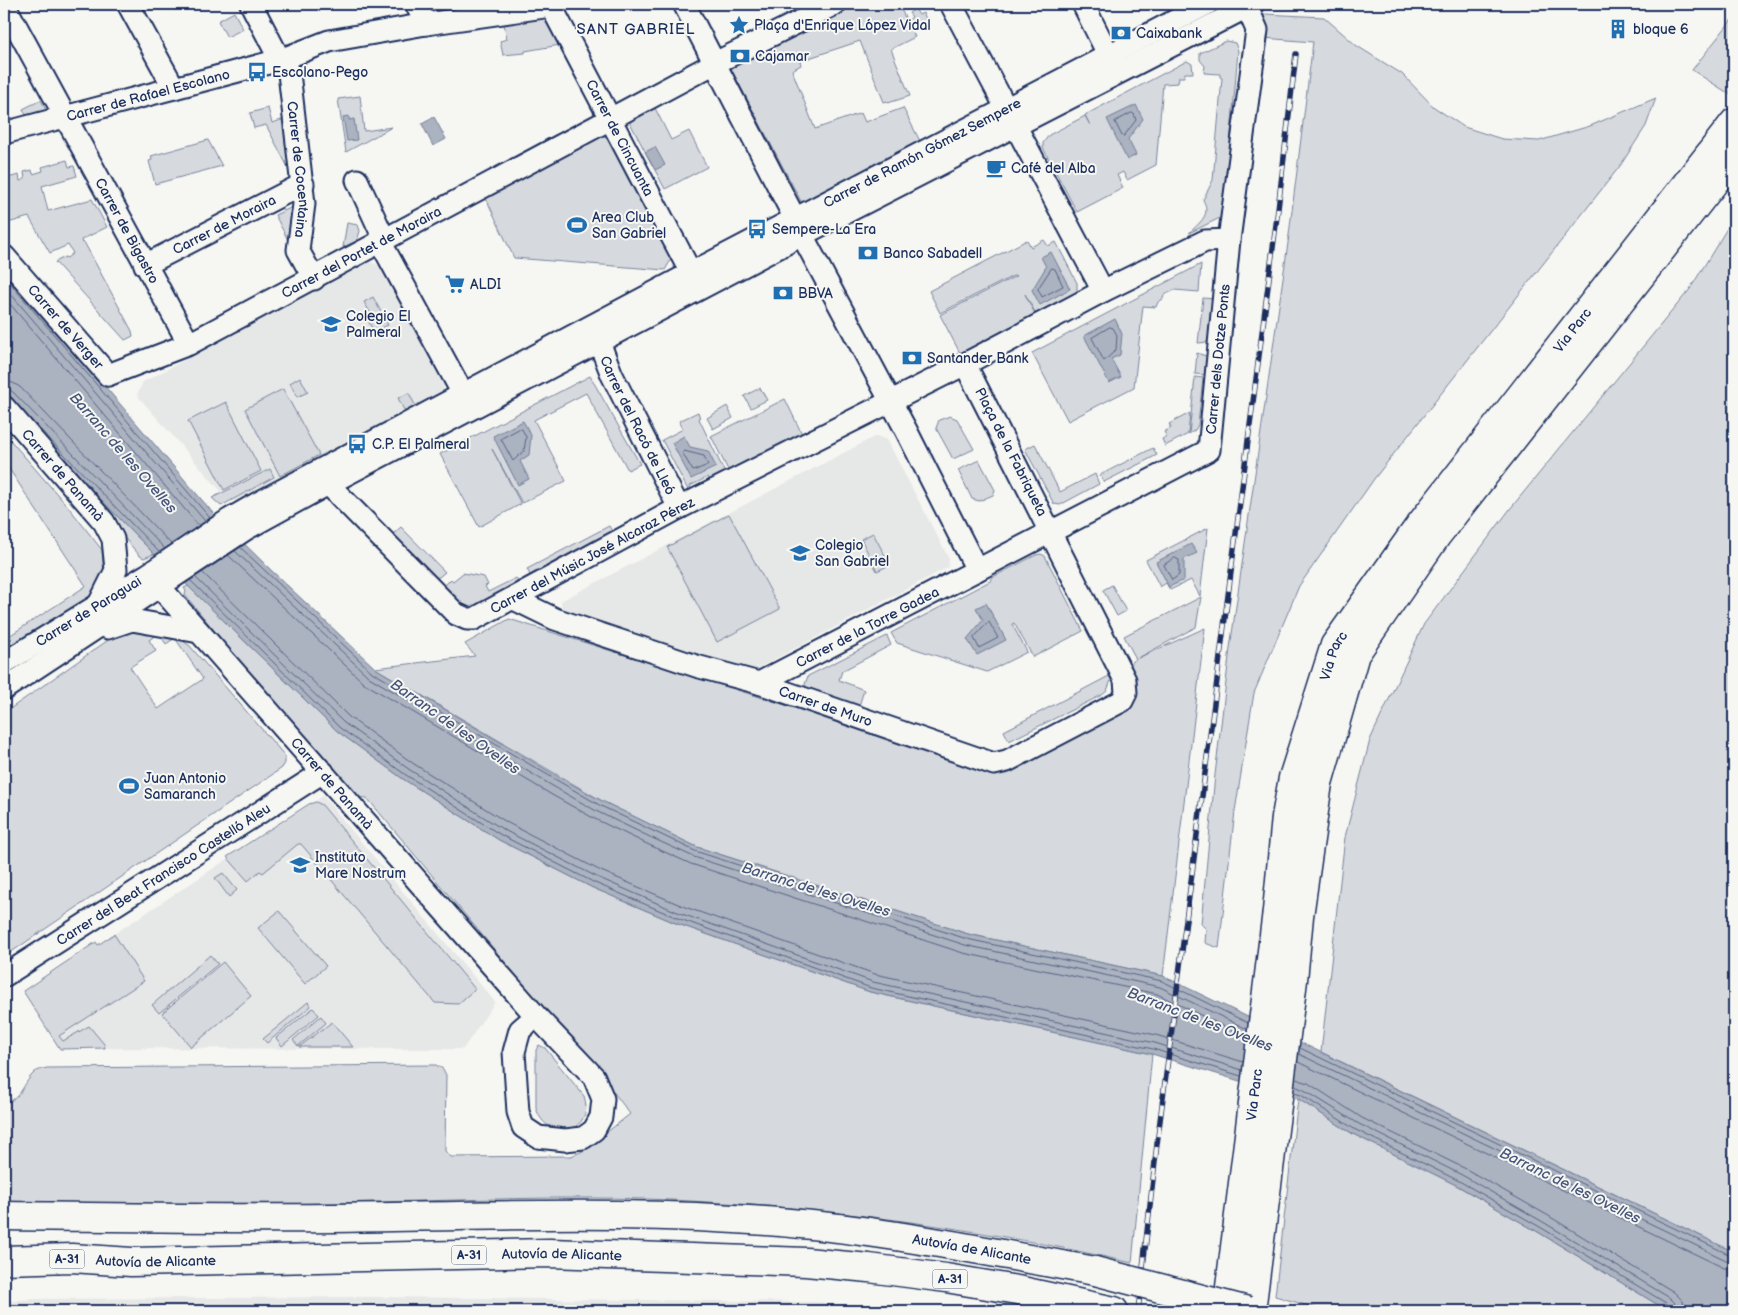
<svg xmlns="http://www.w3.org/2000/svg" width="1738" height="1315" viewBox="0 0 1738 1315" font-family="'Balsamiq Sans',sans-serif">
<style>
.built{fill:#e6e7e7}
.green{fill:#d6d9dd;stroke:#78849e;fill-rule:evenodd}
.water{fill:#abb2c0;stroke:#717e99}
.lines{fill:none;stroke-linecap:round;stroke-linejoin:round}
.shore{stroke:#556385;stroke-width:1}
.minor-casing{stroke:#1b2f5e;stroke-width:25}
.major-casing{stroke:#1b2f5e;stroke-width:31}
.highway-casing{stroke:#1b2f5e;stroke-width:31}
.minor{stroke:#f6f6f2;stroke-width:21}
.major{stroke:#f6f6f2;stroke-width:28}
.highway{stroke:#f6f6f2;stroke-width:28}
.rail-casing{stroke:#1b2f5e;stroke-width:5.5}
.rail{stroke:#f6f6f2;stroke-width:4;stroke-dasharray:11;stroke-linecap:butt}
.highway-bridge-casing{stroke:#1b2f5e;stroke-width:31;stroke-linecap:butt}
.highway-bridge{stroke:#f6f6f2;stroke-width:28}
.labels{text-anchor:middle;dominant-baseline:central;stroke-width:4;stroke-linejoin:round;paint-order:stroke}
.shield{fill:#f6f6f2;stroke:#5d6b8a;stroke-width:1}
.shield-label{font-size:12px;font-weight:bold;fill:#1b2f5e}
.poi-label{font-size:14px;fill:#1b2f5e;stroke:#f6f6f2;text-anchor:start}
.street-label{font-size:14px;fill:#1b2f5e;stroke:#f6f6f2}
.neighbourhood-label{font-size:15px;letter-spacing:1px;fill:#1b2f5e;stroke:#f6f6f2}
.water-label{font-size:15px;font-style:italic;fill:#46567b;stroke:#f6f6f2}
</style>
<rect width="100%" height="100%" fill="#f6f6f2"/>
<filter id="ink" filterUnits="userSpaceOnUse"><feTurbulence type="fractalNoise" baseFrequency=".02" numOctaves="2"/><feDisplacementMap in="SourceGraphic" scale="10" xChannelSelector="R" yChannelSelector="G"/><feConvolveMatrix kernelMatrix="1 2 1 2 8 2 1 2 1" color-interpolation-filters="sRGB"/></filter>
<g filter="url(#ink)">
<g class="built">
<path d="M370 262 381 266 444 387 438 398 240 503 226 497 137 395 143 382Z"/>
<path d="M876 436 887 440 949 559 948 567 749 673 562 610 561 601Z"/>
<path d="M323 796 495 1002 463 1049 67 1048 28 991Z"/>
<path d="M370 1297 821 1302 858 1311H4V1302L31 1299Z"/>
</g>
<g class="green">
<path d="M843 4H898L907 21 912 17 909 13 915 9 919 15 923 13 928 22 912 31 915 37 891 49 910 96 888 103 887 101 884 102 860 41 800 61 801 65 792 70 815 129 861 113 865 122 903 108 922 145 804 207 727 61Z"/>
<path d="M234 12 243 29 227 37 218 21Z"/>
<path d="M1264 14 1324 17 1357 46 1402 74 1434 107 1464 127 1502 139 1539 141 1590 126 1656 98 1646 126 1620 166 1374 479 1299 586 1254 693 1235 811 1219 948 1205 943 1206 929 1201 924 1215 775 1230 648 1288 243 1313 42 1263 38Z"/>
<path d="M545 17 560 45 525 51V53L503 55 500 41 507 39 504 24Z"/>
<path d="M1734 17V90L1731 95 1692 70Z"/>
<path d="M1226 41 1235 43 1238 51 1224 216 1189 233C1199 223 1212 215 1203 200L1213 180 1222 78 1220 77V74L1204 73 1205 66 1200 60V53Z"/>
<path d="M1187 61 1192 64 1193 73H1185L1184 77H1179L1178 83 1163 84 1156 165 1127 180 1123 172 1117 175 1123 188 1077 212 1043 148V143L1049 135 1085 116 1090 125 1085 115Z"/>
<path d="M360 96 364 131 392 127 346 152 338 99Z"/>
<path d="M41 100 46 110 26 115 23 109Z"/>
<path d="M654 106 671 140 689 131 707 167 665 189 628 119Z"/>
<path d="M268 108 272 123 291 117 292 175 266 125 254 128 250 113Z"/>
<path d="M599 130 608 133 672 258 665 270 514 258 483 192Z"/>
<path d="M208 140 222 166 155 184 149 161 152 160 151 156Z"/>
<path d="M67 160 69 167 74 166 77 176 42 186 48 211 92 199 107 227 81 240 82 243 84 242 132 331 133 336 125 340 55 262 65 257 67 258 73 253 68 245 50 253 29 217 4 224V179L19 175 20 181 25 179 24 172 32 170 33 174 43 171 42 167Z"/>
<path d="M299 204 292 248 275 215Z"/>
<path d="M1734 217V1252L1321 1052 1345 837 1370 740 1424 624 1510 509 1690 289Z"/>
<path d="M347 223 358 225 360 231 357 241 343 247Z"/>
<path d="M1027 240 1031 247 1044 240 1048 246 1056 242 1077 283V292L1036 314 1025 294 1035 314 960 353 940 315 1016 276 1015 275 940 313 929 291Z"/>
<path d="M1201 264 1199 292 1175 290 1164 295 1163 299 1158 302 1156 307 1143 306 1134 387 1068 421 1032 353Z"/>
<path d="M373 297 388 325 374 332 366 317 371 314 364 302Z"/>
<path d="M1203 298 1215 299 1210 342 1198 343Z"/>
<path d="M1197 353 1209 357 1207 375 1195 374Z"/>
<path d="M590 376 640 464 628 470 586 393 534 420 566 481 522 503 492 449 521 504 479 527 440 454Z"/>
<path d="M300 377 308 392 297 397 290 383Z"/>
<path d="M1195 377 1203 378 1198 425 1195 430 1189 434Z"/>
<path d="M760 388 767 400 751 408 744 396Z"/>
<path d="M283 389 319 455 280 476 245 409Z"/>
<path d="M409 393 416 407 405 412 398 398Z"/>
<path d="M785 399 804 438 730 474 711 436Z"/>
<path d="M226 402 261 471 224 490 188 421Z"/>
<path d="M727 406 733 418 713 429 707 418Z"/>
<path d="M12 408 154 554 144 558 140 556Z"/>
<path d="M698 412 700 418 699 419 727 477 712 485 708 477 690 486 694 494 689 492 662 440 683 429 679 421Z"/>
<path d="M1190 413 1188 434 1165 446 1162 439 1167 437 1164 432 1171 428 1169 424Z"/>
<path d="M950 416 957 419 974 449 953 459 936 428 939 420Z"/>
<path d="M4 433 70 509 102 550 104 574 98 590 81 607 4 657V644L12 639 9 636 86 586 4 461Z"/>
<path d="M1035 444 1060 492 1095 474 1099 484 1060 505 1054 504 1025 449Z"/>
<path d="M1153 448 1157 455 1104 482 1100 475Z"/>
<path d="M979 460 995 490 993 495 979 501 972 499 958 470Z"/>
<path d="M270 469 274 477 221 506 212 498Z"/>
<path d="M729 514 780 609 717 642 667 547Z"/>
<path d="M609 526 613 533 531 577 527 569Z"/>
<path d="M401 527 445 572 439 577 434 578 393 534Z"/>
<path d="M1208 528 1200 596 1191 580 1170 590 1166 583 1160 587 1146 560Z"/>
<path d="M873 533 890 565 877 571 861 539Z"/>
<path d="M1041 554 1045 556 1083 631 1033 657 1014 623 1012 624 1027 652 987 672 897 643 891 633 992 580 991 578 1036 555Z"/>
<path d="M463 573 484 577 488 585 485 586 488 592 516 578 519 584 466 611 444 590 446 584 451 579 453 581Z"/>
<path d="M1112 585 1126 611 1117 616 1103 590Z"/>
<path d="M188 586 337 731 403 779 499 840 593 888 678 924 870 992 1152 1054 1132 1263C973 1226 810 1205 647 1199 558 1196 469 1200 379 1202 254 1205 129 1205 4 1205V1103C22 1100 23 1082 35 1072 38 1070 43 1069 47 1068L436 1065 443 1069 446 1075 445 1151 451 1157 571 1156 583 1151 630 1114 609 1086 367 798 352 797 185 595 186 591 184 588Z"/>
<path d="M1201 597 1196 627 1138 658 1205 628 1163 976 968 934 697 847 604 802 375 668 475 656 465 644 509 619 1007 774 1126 709 1132 661 1136 659 1124 636Z"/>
<path d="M134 628 174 635 189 645 285 756V763L282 768 4 957V713L114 636ZM159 633 166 644 175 638 203 679 158 709 130 667 156 651 149 640Z"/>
<path d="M887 636 891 645 842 671 839 680 864 690 859 706 807 690 805 684 808 676Z"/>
<path d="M1109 676 1111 680 1107 691 1102 695 1009 741 1004 731Z"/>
<path d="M316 802 322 805 475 989 458 1004 435 1003 301 844H298L263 873 260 871 248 881 227 857 309 804Z"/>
<path d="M223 873 237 890 229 897 215 878Z"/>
<path d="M279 911 326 966 305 984 258 928Z"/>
<path d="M114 934 144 981 59 1036 63 1041 89 1026 104 1044 105 1048 60 1049 23 991 96 942 98 945Z"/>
<path d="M210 955 218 964 159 1013 152 1005Z"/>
<path d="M223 962 251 996 191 1047 162 1013Z"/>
<path d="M308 1002 311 1006 267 1043 263 1039Z"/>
<path d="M313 1008 319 1015 282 1046 276 1038Z"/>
<path d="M321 1016 326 1023 298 1046 293 1040Z"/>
<path d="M332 1022 353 1047H299Z"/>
<path d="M539 1045 545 1048 584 1096C596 1132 547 1145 536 1108V1050Z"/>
<path d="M1298 1099 1353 1134 1456 1185 1538 1232 1668 1311H1326L1275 1296Z"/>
</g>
<g class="water">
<path d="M1136 105 1143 119 1128 139 1136 155 1127 160 1107 119Z"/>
<path d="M349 116V120L354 119 357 140 347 141 343 117Z"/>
<path d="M434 117 446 139 433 146 422 124Z"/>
<path d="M655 147 665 165 655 170 645 152Z"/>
<path d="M1051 252 1070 289 1040 305 1032 290 1046 267 1041 257Z"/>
<path d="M4 268 213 513 272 571 375 668 562 779 604 802 697 847 968 934 1163 976 1734 1252V1311H1668L1538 1232 1456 1185 1353 1134 1298 1099 1152 1054 870 992 678 924 593 888 499 840 403 779 337 731 188 586 154 554 12 408 4 398Z"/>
<path d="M1115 319 1122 334 1120 355 1111 359 1121 377 1109 383 1084 336Z"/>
<path d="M523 421 531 435 529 455 520 461 529 479 518 485 493 436Z"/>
<path d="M684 436 690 447 708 451 716 467 691 479 672 443Z"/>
<path d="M1191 544 1197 553 1184 559V580L1169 587 1156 562Z"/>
<path d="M986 603 1006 640 977 655 967 639 983 620 976 608Z"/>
</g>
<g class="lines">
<g class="shore">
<path d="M1132 113 1134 114 1136 120 1124 136H1122L1115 122Z"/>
<path d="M1052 268 1055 269 1063 286 1042 297 1038 289Z"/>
<path d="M4 276 210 518"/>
<path d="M4 286 205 521"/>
<path d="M4 297 199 526"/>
<path d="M1110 327 1113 328 1117 335 1116 350 1104 361 1092 338Z"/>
<path d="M4 381 13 383 20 387 171 544"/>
<path d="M4 389H9L14 393 165 549"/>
<path d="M31 420 159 552"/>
<path d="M519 429H522L526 437 524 451 513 461 501 439Z"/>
<path d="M684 451 704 456 708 465 693 471 683 454Z"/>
<path d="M240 547 372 672 601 806 695 851 967 939 1162 981 1248 1023"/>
<path d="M235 551 369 677 556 788 598 812 650 837 694 857 965 945 1160 987 1247 1029"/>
<path d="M228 555 364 683 552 795 595 819 647 844 691 864 963 953 1157 994 1246 1037"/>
<path d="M1175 558 1179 560V575L1172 580 1164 565Z"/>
<path d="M202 572 349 717 414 764 508 823 601 871 685 907 875 974 1156 1035 1243 1062"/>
<path d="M195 577 344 723 410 770 504 830 597 877 682 914 873 982 1155 1043 1242 1070"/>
<path d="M190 580 340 728 406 775 501 835 595 883 680 919 871 988 1153 1049 1241 1076"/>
<path d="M989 622 998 638 979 648 974 638Z"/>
<path d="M1300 1048 1730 1255 1734 1256"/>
<path d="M1299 1054 1728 1261 1734 1262"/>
<path d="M1298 1062 1724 1268 1734 1270"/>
<path d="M1296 1079 1308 1083 1362 1118 1466 1169 1547 1215 1674 1292 1683 1301 1685 1311"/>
<path d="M1295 1086 1304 1090 1359 1124 1462 1175 1543 1222 1670 1298 1676 1304 1677 1311"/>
<path d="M1294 1093 1301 1095 1356 1130 1459 1181 1540 1227 1666 1303 1670 1307 1671 1311"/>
</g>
<defs>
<g id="minor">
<path id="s1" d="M4 4 189 344"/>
<path d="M128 4 174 88"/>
<path id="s2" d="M251 4 280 60 289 73 304 204 298 250 314 279"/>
<path d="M416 4 426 24"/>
<path id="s3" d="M550 4 691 273"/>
<path d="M684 4 790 209 802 235 906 430 977 570"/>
<path d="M951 4 1103 291"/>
<path d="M1083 4 1113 64 1112 66"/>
<path id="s4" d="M4 133 280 60 329 41 426 24 551 6 555 4"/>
<path d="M357 180 385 241"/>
<path d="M381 243 463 394 461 407"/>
<path id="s5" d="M4 256 108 375 189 344 715 63 835 4"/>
<path id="s6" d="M145 265 303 184"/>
<path id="s7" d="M601 329 599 342 612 375 679 508"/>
<path id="s8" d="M4 407 104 522 113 539 116 570 99 604"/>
<path id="s9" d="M315 482 328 484 456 614 467 619H474L679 508 965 364 1103 291 1205 241 1229 240"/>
<path id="s10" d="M149 577 159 586 536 1016 594 1077 603 1099 601 1117 594 1130 583 1138 565 1140 538 1137 523 1127 518 1112 514 1052 520 1030 536 1016"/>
<path id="s11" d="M514 599 555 619 696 666 759 683 994 764 1007 761 1122 701 1126 693 1125 680 965 364"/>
<path d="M108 628 132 620 199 632"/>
<path id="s12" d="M4 663 147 575 230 519 256 504 691 273 1207 4"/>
<path id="s13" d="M759 683 1209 450 1229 240 1257 30 1247 7 1236 4"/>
<path d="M4 689 246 529 328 484 802 235 1253 4"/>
<path id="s14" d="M4 976 323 772"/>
</g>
<g id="major">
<path id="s15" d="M1227 1311 1277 911 1286 817 1293 778 1335 645 1420 525 1734 123"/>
<path d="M1251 1311 1293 980 1299 916 1318 783 1355 654 1437 535 1734 157"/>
</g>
<g id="highway">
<path id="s16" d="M4 1216C114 1217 224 1219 334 1218 493 1216 653 1209 812 1225 907 1235 1001 1254 1095 1271"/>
<path id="s17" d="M4 1260 72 1258 131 1262 550 1253 806 1262 869 1268 946 1278 1017 1290 1114 1311"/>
</g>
</defs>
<use href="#minor" class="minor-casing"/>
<use href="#major" class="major-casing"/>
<use href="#highway" class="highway-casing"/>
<use href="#minor" class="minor"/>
<use href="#major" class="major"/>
<use href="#highway" class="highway"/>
<defs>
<path id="rail" d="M1138 1311 1157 1144 1278 209 1296 54"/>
</defs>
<use href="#rail" class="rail-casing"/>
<use href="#rail" class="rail"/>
<defs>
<path id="highway-bridge" d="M1095 1271 1248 1311"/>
</defs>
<use href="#highway-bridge" class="highway-bridge-casing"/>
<use href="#highway-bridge" class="highway-bridge"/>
</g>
</g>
<defs>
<symbol id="sight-bare" viewBox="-9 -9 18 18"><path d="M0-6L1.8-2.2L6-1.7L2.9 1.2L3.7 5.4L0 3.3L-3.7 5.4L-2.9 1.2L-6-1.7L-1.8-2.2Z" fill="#1f6fb2" stroke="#f6f6f2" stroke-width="2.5" paint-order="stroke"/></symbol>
<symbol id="building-bare" viewBox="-9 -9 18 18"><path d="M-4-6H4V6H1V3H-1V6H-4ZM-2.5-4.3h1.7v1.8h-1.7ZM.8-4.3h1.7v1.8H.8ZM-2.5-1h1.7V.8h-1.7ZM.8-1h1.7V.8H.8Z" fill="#1f6fb2" stroke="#f6f6f2" stroke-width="2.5" paint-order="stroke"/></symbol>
<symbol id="bank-bare" viewBox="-9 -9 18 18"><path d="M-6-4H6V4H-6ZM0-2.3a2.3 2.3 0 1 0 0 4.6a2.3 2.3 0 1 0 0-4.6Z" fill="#1f6fb2" stroke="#f6f6f2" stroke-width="2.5" paint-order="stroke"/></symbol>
<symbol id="bus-bare" viewBox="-9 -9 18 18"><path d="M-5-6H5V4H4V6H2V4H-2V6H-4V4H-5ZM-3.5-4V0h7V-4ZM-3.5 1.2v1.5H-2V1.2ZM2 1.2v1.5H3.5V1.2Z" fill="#1f6fb2" stroke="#f6f6f2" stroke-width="2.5" paint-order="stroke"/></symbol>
<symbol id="cafe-bare" viewBox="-9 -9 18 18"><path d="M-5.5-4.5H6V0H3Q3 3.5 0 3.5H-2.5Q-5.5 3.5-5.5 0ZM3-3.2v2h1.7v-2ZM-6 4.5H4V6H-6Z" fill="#1f6fb2" stroke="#f6f6f2" stroke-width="2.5" paint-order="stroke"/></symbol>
<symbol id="stadium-bare" viewBox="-9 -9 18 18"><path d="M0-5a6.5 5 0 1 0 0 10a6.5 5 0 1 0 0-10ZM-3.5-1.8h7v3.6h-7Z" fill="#1f6fb2" stroke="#f6f6f2" stroke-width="2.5" paint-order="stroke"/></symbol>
<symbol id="supermarket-bare" viewBox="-9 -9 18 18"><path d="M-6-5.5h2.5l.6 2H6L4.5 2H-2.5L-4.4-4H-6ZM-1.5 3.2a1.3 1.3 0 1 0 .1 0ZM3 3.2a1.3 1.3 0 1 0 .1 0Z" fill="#1f6fb2" stroke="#f6f6f2" stroke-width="2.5" paint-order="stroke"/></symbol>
<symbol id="school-bare" viewBox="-9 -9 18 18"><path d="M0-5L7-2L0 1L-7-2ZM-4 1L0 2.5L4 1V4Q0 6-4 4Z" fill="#1f6fb2" stroke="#f6f6f2" stroke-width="2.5" paint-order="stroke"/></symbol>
</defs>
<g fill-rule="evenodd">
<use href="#sight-bare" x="725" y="11" width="28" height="28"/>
<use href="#building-bare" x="1604" y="15" width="28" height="28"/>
<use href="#bank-bare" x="1107" y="19" width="28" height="28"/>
<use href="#bank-bare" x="726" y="42" width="28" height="28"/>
<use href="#bus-bare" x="243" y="58" width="28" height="28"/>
<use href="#cafe-bare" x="982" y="154" width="28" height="28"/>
<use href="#stadium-bare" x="563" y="211" width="28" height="28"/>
<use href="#bus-bare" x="743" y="215" width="28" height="28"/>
<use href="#bank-bare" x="854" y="239" width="28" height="28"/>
<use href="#supermarket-bare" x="441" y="270" width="28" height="28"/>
<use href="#bank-bare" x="769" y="279" width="28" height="28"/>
<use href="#school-bare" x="317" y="310" width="28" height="28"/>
<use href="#bank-bare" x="898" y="344" width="28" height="28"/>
<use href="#bus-bare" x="343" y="430" width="28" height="28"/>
<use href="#school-bare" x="786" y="539" width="28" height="28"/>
<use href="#stadium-bare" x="115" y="772" width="28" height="28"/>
<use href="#school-bare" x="286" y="851" width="28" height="28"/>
</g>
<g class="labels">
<g class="shield">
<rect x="451.5" y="1245.5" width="35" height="19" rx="4"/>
<rect x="49.5" y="1249.5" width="35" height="19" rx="4"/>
<rect x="932.5" y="1269.5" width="35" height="19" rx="4"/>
</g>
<g class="shield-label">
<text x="469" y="1255">A-31</text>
<text x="67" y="1259">A-31</text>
<text x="950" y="1279">A-31</text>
</g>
<g class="poi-label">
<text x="754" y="25">Plaça d'Enrique López Vidal</text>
<text x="1633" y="29">bloque 6</text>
<text x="1136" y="33">Caixabank</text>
<text x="755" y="56">Cajamar</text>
<text x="272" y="72">Escolano-Pego</text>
<text x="1011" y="168">Café del Alba</text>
<text x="592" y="217">Area Club<tspan x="592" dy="16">San Gabriel</tspan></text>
<text x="772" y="229">Sempere-La Era</text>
<text x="883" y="253">Banco Sabadell</text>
<text x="470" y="284">ALDI</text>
<text x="798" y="293">BBVA</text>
<text x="346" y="316">Colegio El<tspan x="346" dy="16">Palmeral</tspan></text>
<text x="927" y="358">Santander Bank</text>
<text x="372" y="444">C.P. El Palmeral</text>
<text x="815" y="545">Colegio<tspan x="815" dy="16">San Gabriel</tspan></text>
<text x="144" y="778">Juan Antonio<tspan x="144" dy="16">Samaranch</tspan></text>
<text x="315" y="857">Instituto<tspan x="315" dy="16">Mare Nostrum</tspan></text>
</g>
<g class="street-label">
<text stroke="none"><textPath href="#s4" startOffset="149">Carrer de Rafael Escolano</textPath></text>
<text stroke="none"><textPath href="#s3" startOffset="151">Carrer de Cincuanta</textPath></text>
<text stroke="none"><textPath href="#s12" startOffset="1051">Carrer de Ramón Gómez Sempere</textPath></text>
<text stroke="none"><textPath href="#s2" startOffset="176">Carrer de Cocentaina</textPath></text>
<text stroke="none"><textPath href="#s6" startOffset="89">Carrer de Moraira</textPath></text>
<text stroke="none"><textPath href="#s1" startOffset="258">Carrer de Bigastro</textPath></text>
<text stroke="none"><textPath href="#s5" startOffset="440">Carrer del Portet de Moraira</textPath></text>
<text stroke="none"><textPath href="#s5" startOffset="94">Carrer de Verger</textPath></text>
<text stroke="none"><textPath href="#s15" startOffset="1071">Via Parc</textPath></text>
<text stroke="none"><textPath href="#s13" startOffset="598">Carrer dels Dotze Ponts</textPath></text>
<text stroke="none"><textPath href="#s7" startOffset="105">Carrer del Racó de Lleó</textPath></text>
<text transform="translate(1011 452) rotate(63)">Plaça de la Fabriqueta</text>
<text stroke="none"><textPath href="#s8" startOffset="90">Carrer de Panamà</textPath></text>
<text stroke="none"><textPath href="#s9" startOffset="349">Carrer del Músic José Alcaraz Pérez</textPath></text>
<text stroke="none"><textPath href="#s12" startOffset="99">Carrer de Paraguai</textPath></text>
<text stroke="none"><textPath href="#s13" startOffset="122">Carrer de la Torre Gadea</textPath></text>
<text stroke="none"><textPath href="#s15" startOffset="666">Via Parc</textPath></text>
<text stroke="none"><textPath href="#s11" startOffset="330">Carrer de Muro</textPath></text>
<text stroke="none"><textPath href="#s10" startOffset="276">Carrer de Panamà</textPath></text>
<text stroke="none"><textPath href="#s14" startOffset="189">Carrer del Beat Francisco Castelló Aleu</textPath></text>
<text stroke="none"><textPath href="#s15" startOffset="218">Via Parc</textPath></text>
<text stroke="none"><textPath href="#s16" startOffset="970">Autovía de Alicante</textPath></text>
<text stroke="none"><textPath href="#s17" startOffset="558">Autovía de Alicante</textPath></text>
<text stroke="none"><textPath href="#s17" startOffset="152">Autovía de Alicante</textPath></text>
</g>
<g class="neighbourhood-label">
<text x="636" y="29">SANT GABRIEL</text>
</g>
<g class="water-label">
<text transform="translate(123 453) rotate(49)">Barranc de les Ovelles</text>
<text transform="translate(455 727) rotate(35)">Barranc de les Ovelles</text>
<text transform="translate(816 890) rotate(17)">Barranc de les Ovelles</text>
<text transform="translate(1200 1020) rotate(21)">Barranc de les Ovelles</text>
<text transform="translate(1570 1186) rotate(26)">Barranc de les Ovelles</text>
</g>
</g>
<rect width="1738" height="1315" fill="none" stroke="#f6f6f2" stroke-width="20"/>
<rect x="10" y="10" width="1718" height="1295" fill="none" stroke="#1b2f5e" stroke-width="2" filter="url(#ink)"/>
</svg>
